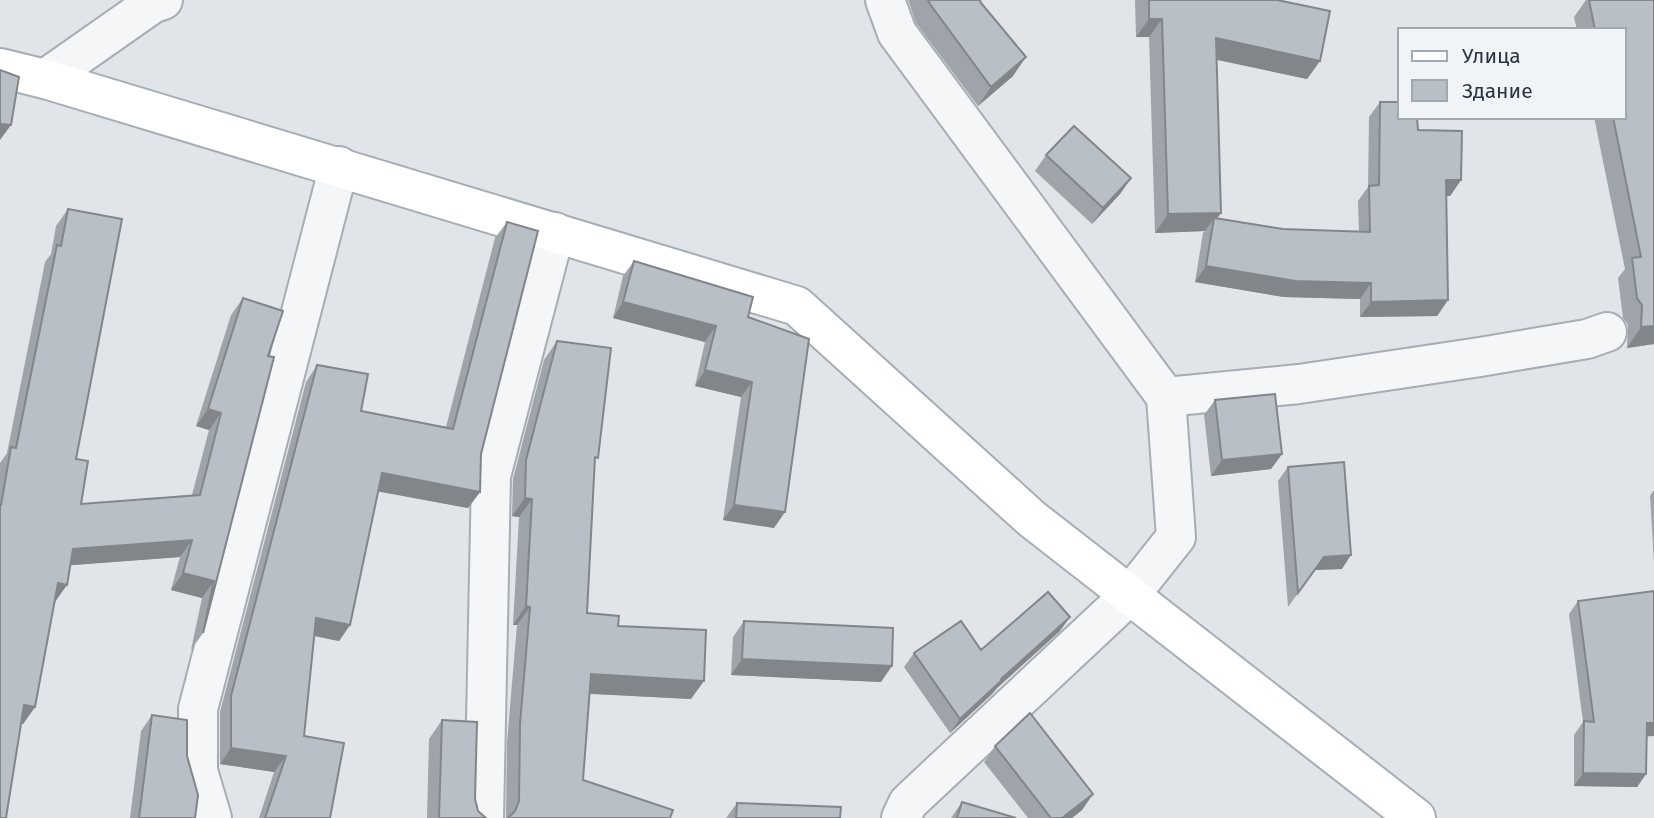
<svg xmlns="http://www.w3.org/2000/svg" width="1654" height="818" viewBox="0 0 1654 818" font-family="'Fira Sans',sans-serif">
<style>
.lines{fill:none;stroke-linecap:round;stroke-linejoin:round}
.street-casing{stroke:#a6adb3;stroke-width:42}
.secondary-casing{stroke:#a6adb3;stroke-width:42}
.street{stroke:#f4f6f8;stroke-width:38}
.secondary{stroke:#fff;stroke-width:38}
.wall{fill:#9fa4aa}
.shaded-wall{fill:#82868b}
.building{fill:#b9bfc6;stroke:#82868b;stroke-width:2}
</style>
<rect width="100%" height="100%" fill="#e1e5e9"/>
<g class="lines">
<defs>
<g id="street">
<path d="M885 0 897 33 1166 397 1176 537 1130 595 908 803 901 818"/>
<path d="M45 79 152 4 163 0"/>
<path d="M1166 397 1299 384 1480 357 1587 339 1607 332"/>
<path d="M212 818 198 771V709L339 166"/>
<path d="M484 818 491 476 555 232"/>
</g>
<path id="secondary" d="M0 68 45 79 797 306 1032 519 1416 818"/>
</defs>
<use href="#street" class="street-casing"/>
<use href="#secondary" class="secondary-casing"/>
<use href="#street" class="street"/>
<use href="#secondary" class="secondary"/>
</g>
<g class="wall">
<path d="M908 0H980L1013 76 978 106 916 23Z"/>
<path d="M1135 0H1277L1320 61 1307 79 1216 59 1221 213 1217 218 1283 229 1359 232 1358 201 1368 187 1369 117 1380 102 1418 130 1461 180 1450 196H1446L1448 300 1437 316 1360 317V299L1284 297 1195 282 1203 233 1205 231 1155 233 1149 37H1136Z"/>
<path d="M1586 0H1654V344L1627 348 1628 325 1623 318 1618 278 1625 269 1594 117H1624V30H1577L1574 17Z"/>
<path d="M1046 155 1131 178 1120 194 1092 224 1035 171Z"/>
<path d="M68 209 76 459 81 504 192 495 209 430 196 426 231 315 243 298 268 356 203 633 191 650 202 598 171 590 180 557 70 565 54 602 35 707 23 724 21 723 0 818V463L7 453 45 262 51 254 56 226Z"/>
<path d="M507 222 481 454 480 492 468 508 378 491 350 625 339 641 314 636 304 736 330 818H259L274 772 220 764V712L306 382 317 365 361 411 446 427 495 238Z"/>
<path d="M634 261 748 317 774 528 723 520 741 397 695 386 705 342 613 318 623 276Z"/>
<path d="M557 341 595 462 587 613 618 626 691 699 590 694 583 780 670 818H506L507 742 517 625H513L519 517 512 516 513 479 544 360Z"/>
<path d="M1215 400 1282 454 1271 469 1211 476 1204 415Z"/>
<path d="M1288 467 1342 569 1314 570 1288 607 1278 481Z"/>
<path d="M1654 490V562L1650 496Z"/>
<path d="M1578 601 1647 736 1646 774 1637 787 1574 786V735L1583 722 1569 614Z"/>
<path d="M744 621 881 682 731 675 733 637Z"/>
<path d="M1060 631 997 688 992 694 950 733 904 667 914 653 981 650Z"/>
<path d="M152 715 187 756 195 818H130L141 731Z"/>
<path d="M442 720 475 799 478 811 486 818H427L429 739Z"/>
<path d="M995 746 1093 794 1082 810 1072 818H1028L984 762Z"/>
<path d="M962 802 1016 818H951Z"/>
<path d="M737 803 840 818H726Z"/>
</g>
<g class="shaded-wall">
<path d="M1149 19H1162L1149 37H1136Z"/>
<path d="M1216 38 1320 61 1307 79 1203 57Z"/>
<path d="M1026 57 1013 76 978 106 991 87Z"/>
<path d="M0 124 11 125 0 140Z"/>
<path d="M1131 178 1120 194 1092 224 1103 208Z"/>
<path d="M1446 180H1461L1450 196 1435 195Z"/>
<path d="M1221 213 1213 224 1214 218 1205 231 1155 233 1168 214Z"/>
<path d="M1206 266 1371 283 1360 299 1284 297 1195 282Z"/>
<path d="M1448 300 1437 316 1360 317 1371 302Z"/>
<path d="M623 302 716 326 705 342 613 318Z"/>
<path d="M1654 326V344L1627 348 1641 327Z"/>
<path d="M705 370 752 382 741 397 695 386Z"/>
<path d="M208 409 221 413 209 430 196 426Z"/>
<path d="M1282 454 1271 469 1211 476 1222 460Z"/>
<path d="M382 473 480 492 468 508 370 490Z"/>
<path d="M525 498 532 499 519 517 512 516Z"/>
<path d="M734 505 785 512 774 528 723 520Z"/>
<path d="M192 540 180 557 61 566 73 549Z"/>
<path d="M1351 555 1342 569 1314 570 1288 607 1324 557Z"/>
<path d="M183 573 214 581 202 598 171 590Z"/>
<path d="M58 583 67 585 55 602 46 600Z"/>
<path d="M526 606 530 607 517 625H513Z"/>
<path d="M1070 617 1060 631 997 688 992 694 950 733 960 719 1001 679Z"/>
<path d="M316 618 350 625 339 641 305 634Z"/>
<path d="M742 659 892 666 881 682 731 675Z"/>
<path d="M591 674 704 681 691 699 578 693Z"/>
<path d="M24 705 35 707 23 724 12 722Z"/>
<path d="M1647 723H1654V736L1638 737Z"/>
<path d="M231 748 286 756 274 772 220 764Z"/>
<path d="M1583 773 1646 774 1637 787 1574 786Z"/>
<path d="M1093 794 1082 810 1072 818H1062Z"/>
</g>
<g class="building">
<path d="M928 0H980L981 3 1026 57 991 87 930 4Z"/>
<path d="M1149 0H1277L1330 11 1320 61 1216 38 1221 213 1168 214 1162 19H1149Z"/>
<path d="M1589 0H1654V326L1641 327 1642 305 1637 298 1632 258 1641 257 1613 117H1624V30H1595Z"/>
<path d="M0 70 19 77 11 125 0 124Z"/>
<path d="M1380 102H1400V117H1417L1418 130 1462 131 1461 180H1446L1448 300 1371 302V283L1295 281 1206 266 1214 218 1283 229 1370 232 1369 186 1379 185Z"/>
<path d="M1074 126 1131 178 1103 208 1046 155Z"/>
<path d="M68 209 122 219 76 459 88 461 81 504 200 495 221 413 208 409 243 298 283 311 268 356 274 357 203 633 214 581 183 573 192 540 73 549 67 585 58 583 35 707 24 705 6 818H0V505H1L11 447 16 448 57 245 61 246Z"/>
<path d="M507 222 538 231 481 454 480 492 382 473 350 625 316 618 304 736 344 743 330 818H265L286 756 231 748V696L317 365 368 374 361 411 453 429Z"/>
<path d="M634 261 753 297 748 317 809 339 785 512 734 505 752 382 705 370 716 326 623 302Z"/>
<path d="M557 341 611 348 598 458 595 457 587 613 619 616 618 626 706 630 704 681 591 674 583 780 673 810 670 818H508L515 811 519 801 520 724 530 607 526 606 532 499 525 498 526 460Z"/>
<path d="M1275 394 1282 454 1222 460 1215 400Z"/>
<path d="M1344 462 1351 555 1324 557 1298 593 1288 467Z"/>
<path d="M1654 591V723H1647L1646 774 1583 773 1584 721 1594 722 1578 601Z"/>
<path d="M1048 592 1070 617 1001 679 1002 680 960 719 914 653 961 621 981 650Z"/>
<path d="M744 621 893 628 892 666 742 659Z"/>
<path d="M1030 713 1093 794 1062 818H1051L995 746Z"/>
<path d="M152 715 187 720V756L198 795 195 818H139Z"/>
<path d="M442 720 477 722 475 799 478 811 486 818H439Z"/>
<path d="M962 802 1016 818H957Z"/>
<path d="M737 803 841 807 840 818H736Z"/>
</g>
<rect x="1398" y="28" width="228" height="91" fill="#f1f4f7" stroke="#a1a8ae" stroke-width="2"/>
<rect x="1412" y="51" width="35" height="10" fill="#ffffff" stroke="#a1a8ae" stroke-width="2"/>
<text x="1462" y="63" font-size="21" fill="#2a3541">Улица</text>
<rect x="1412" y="80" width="35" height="21" fill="#b9bfc6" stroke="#a1a8ae" stroke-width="2"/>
<text x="1462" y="98" font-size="21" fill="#2a3541">Здание</text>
</svg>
